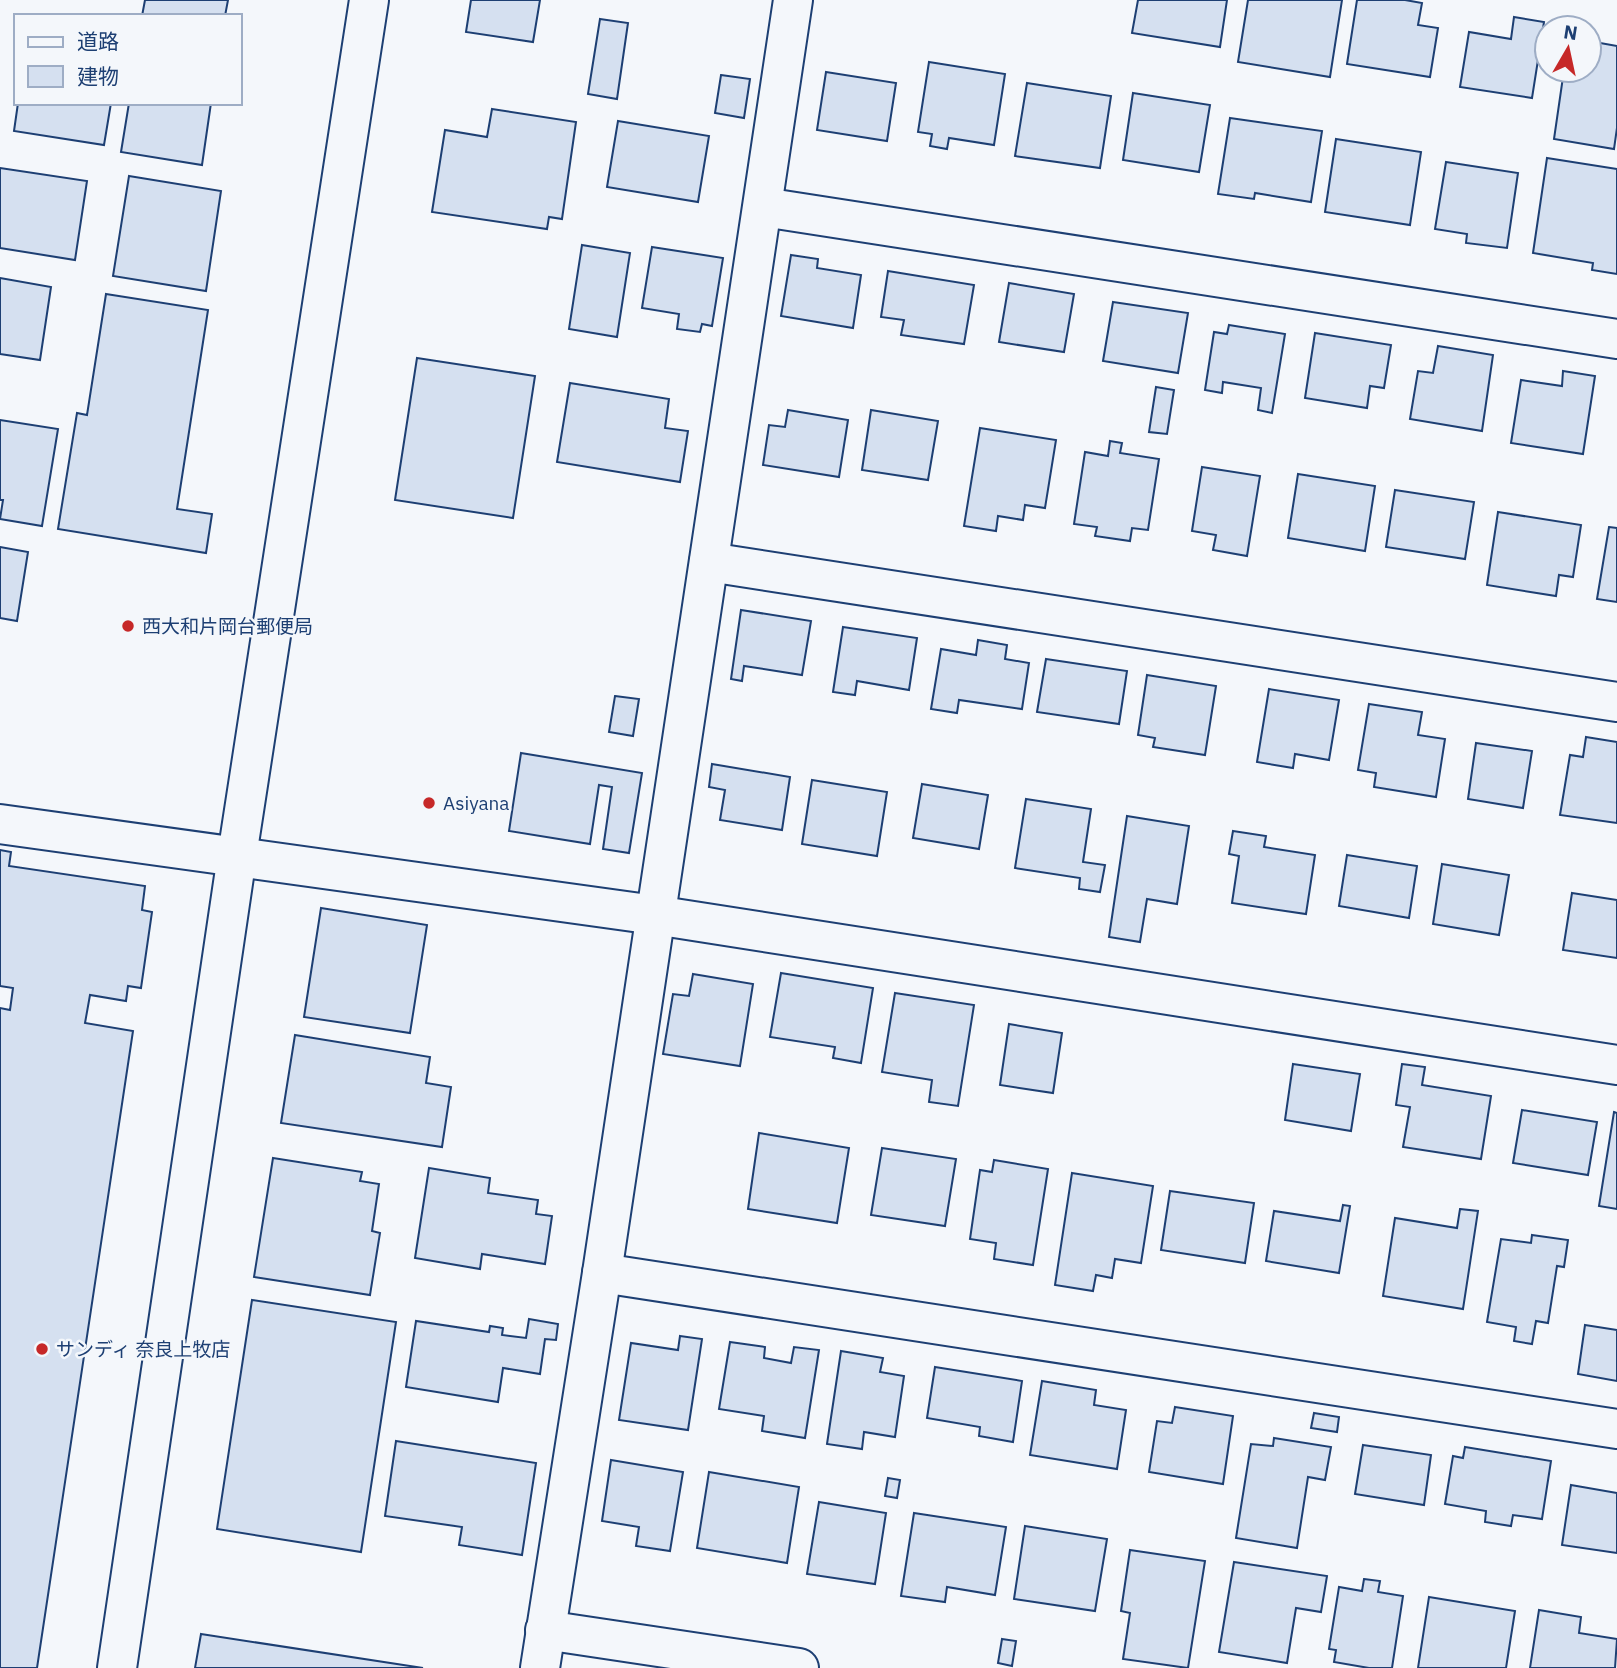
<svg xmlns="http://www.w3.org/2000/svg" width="1617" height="1668" viewBox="0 0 1617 1668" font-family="'IBM Plex Sans','Noto Sans JP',sans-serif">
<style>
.building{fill:#d5e0f0;stroke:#1d3f73;stroke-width:2}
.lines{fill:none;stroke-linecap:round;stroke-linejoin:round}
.street-casing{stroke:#1d3f73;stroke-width:42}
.secondary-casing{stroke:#1d3f73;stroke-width:42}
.street{stroke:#f4f7fb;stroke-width:38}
.secondary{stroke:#f4f7fb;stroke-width:38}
.poi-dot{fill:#c62828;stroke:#f4f7fb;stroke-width:2.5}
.labels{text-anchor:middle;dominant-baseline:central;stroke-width:5;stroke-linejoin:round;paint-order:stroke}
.poi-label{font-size:19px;fill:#1d3f73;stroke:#f4f7fb;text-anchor:start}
</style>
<rect width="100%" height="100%" fill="#f4f7fb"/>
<g class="building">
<path d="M145 0H228L225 16H142Z"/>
<path d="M471 0H540L533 42 466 32Z"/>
<path d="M1138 0H1227L1220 47 1132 33Z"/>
<path d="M1248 0H1342L1330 77 1238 62Z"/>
<path d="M1357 0H1405L1422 3 1418 25 1438 28 1430 77 1347 64Z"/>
<path d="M1514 17 1544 22 1532 98 1460 87 1469 32 1511 39Z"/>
<path d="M600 19 628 23 617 99 588 94Z"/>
<path d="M1589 41 1617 46V128L1614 149 1554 139 1564 70H1589Z"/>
<path d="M929 62 1005 74 994 145 949 138 947 149 930 146 932 134 918 132Z"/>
<path d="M826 72 896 83 887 141 817 130Z"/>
<path d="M721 75 750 79 744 118 715 113Z"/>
<path d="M1027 83 1111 96 1100 168 1015 156Z"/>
<path d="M1133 93 1210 105 1199 172 1123 160Z"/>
<path d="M18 103H111L104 145 14 131Z"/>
<path d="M129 103H211L202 165 121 152Z"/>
<path d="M492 109 576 122 562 219 549 217 547 229 432 212 445 130 487 137Z"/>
<path d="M1230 118 1322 131 1311 202 1255 193 1254 199 1218 194Z"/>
<path d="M618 121 709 136 698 202 607 187Z"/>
<path d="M1336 139 1421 152 1410 225 1325 212Z"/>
<path d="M1547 158 1617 169V274L1592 270 1593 263 1533 253Z"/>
<path d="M1446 162 1518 173 1507 248 1466 243 1467 234 1435 229Z"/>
<path d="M0 168 87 181 75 260 0 248Z"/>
<path d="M129 176 221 191 206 291 113 276Z"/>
<path d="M582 245 630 253 617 337 569 329Z"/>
<path d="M652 247 723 258 712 326 702 324 700 332 677 329 679 314 642 308Z"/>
<path d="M791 255 818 259 817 268 861 275 853 328 781 316Z"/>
<path d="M888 271 974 285 964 344 901 335 904 320 881 317Z"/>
<path d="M0 278 51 287 40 360 0 354Z"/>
<path d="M1009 283 1074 294 1064 352 999 342Z"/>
<path d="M106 294 208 310 177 509 212 514 206 553 58 529 77 413 87 415Z"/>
<path d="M1113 302 1188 313 1178 373 1103 361Z"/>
<path d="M1229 325 1285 334 1272 413 1258 410 1261 388 1223 382 1222 393 1205 390 1214 332 1227 334Z"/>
<path d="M1315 333 1391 345 1384 388 1370 386 1367 408 1305 398Z"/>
<path d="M1438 346 1493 355 1482 431 1410 419 1418 371 1433 373Z"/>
<path d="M417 358 535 376 513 518 395 500Z"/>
<path d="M1563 371 1595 376 1583 454 1511 443 1521 380 1562 386Z"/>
<path d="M570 383 669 399 665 428 688 431 680 482 557 462Z"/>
<path d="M1156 387 1174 390 1167 434 1149 432Z"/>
<path d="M788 410 848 420 839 477 763 465 769 425 785 427Z"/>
<path d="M871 410 938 421 928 480 862 470Z"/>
<path d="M0 420 58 429 42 526 0 519 3 500H0Z"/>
<path d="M980 428 1056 440 1045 508 1025 505 1023 520 998 516 996 531 964 526Z"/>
<path d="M1110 441 1122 443 1120 453 1159 459 1148 530 1132 528 1130 541 1095 536 1097 527 1074 524 1085 452 1108 456Z"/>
<path d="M1202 467 1260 476 1247 556 1213 550 1216 535 1192 531Z"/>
<path d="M1298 474 1375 486 1365 551 1288 538Z"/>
<path d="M1395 490 1474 502 1465 559 1386 547Z"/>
<path d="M1498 512 1581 525 1573 577 1559 575 1556 596 1487 585Z"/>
<path d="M1609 527 1617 528V602L1597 599Z"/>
<path d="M0 547 28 552 17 621 0 618Z"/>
<path d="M741 610 811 621 802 675 744 666 742 681 731 679Z"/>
<path d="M843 627 917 638 909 690 857 681 855 695 833 692Z"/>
<path d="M978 640 1007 645 1005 659 1029 663 1022 709 959 700 957 713 931 709 941 649 976 655Z"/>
<path d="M1046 659 1127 671 1119 724 1037 712Z"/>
<path d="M1147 675 1216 686 1205 755 1153 747 1155 738 1138 735Z"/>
<path d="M1269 689 1339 700 1329 760 1295 754 1293 768 1257 762Z"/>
<path d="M615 696 639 699 633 736 609 732Z"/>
<path d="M1369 704 1422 712 1418 735 1445 739 1436 797 1374 787 1376 773 1358 770Z"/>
<path d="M1586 737 1617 742V823L1560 815 1570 755 1583 757Z"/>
<path d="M1476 743 1532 751 1523 808 1468 799Z"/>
<path d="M521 753 642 773 629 853 603 849 612 787 599 785 590 844 509 831Z"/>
<path d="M712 764 790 777 782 830 720 820 725 790 709 787Z"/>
<path d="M812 780 887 792 877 856 802 844Z"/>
<path d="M922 784 988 795 979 849 913 838Z"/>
<path d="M1026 799 1091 809 1083 862 1105 865 1100 892 1079 889 1080 878 1015 868Z"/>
<path d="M1127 816 1189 826 1177 904 1147 899 1140 942 1109 937Z"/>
<path d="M1233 831 1266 836 1264 847 1315 855 1306 914 1232 903 1239 856 1229 854Z"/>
<path d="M0 850 11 852 9 866 145 886 142 910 152 912 141 988 128 986 126 1001 90 995 85 1023 133 1031 37 1668H0V1008L10 1010 13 988 0 986Z"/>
<path d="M1347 855 1417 866 1409 918 1339 906Z"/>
<path d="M1442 864 1509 875 1499 935 1433 924Z"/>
<path d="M1572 893 1617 900V958L1563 950Z"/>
<path d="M321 908 427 925 410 1033 304 1017Z"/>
<path d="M781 973 873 988 861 1063 833 1058 835 1047 770 1037Z"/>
<path d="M693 974 753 984 740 1066 663 1054 673 994 689 996Z"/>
<path d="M895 993 974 1005 958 1106 929 1102 932 1080 882 1072Z"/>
<path d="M1009 1024 1062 1033 1053 1093 1000 1085Z"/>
<path d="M295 1035 430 1057 426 1083 451 1087 442 1147 281 1123Z"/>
<path d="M1293 1064 1360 1074 1351 1131 1285 1120Z"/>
<path d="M1402 1064 1425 1067 1422 1085 1491 1096 1481 1159 1403 1147 1410 1107 1396 1105Z"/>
<path d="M1522 1110 1597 1122 1588 1175 1513 1163Z"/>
<path d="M1614 1112 1617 1113V1209L1599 1206Z"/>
<path d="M759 1133 849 1148 837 1223 748 1209Z"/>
<path d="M882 1148 956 1159 945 1226 871 1215Z"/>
<path d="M273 1158 362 1172 360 1181 379 1184 372 1231 380 1233 370 1295 254 1277Z"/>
<path d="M994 1160 1048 1169 1033 1265 994 1259 996 1243 970 1239 980 1170 992 1172Z"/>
<path d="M429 1168 490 1178 488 1193 538 1200 536 1214 552 1216 545 1264 482 1254 480 1269 415 1258Z"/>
<path d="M1072 1173 1153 1186 1141 1263 1115 1259 1112 1278 1096 1275 1093 1291 1055 1285Z"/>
<path d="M1170 1191 1254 1203 1245 1263 1161 1250Z"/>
<path d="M1343 1205 1350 1206 1339 1273 1266 1261 1274 1211 1340 1221Z"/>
<path d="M1460 1209 1478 1211 1463 1309 1383 1296 1395 1218 1457 1228Z"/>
<path d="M1532 1235 1568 1240 1564 1267 1557 1266 1548 1323 1536 1321 1532 1344 1514 1341 1516 1327 1487 1322 1501 1239 1531 1243Z"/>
<path d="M252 1300 396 1322 361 1552 217 1529Z"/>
<path d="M529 1319 558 1324 556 1340 545 1339 540 1374 503 1368 498 1402 406 1387 416 1321 489 1332 490 1326 503 1328 502 1335 526 1338Z"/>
<path d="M1585 1325 1617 1330V1381L1578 1374Z"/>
<path d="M680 1336 702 1339 688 1430 619 1420 631 1343 678 1350Z"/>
<path d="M730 1342 765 1347 764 1358 791 1363 794 1347 819 1350 805 1438 762 1431 764 1416 719 1409Z"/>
<path d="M841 1351 883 1358 880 1372 904 1376 895 1437 864 1432 862 1449 827 1444Z"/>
<path d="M935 1367 1022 1381 1013 1442 979 1436 980 1427 927 1418Z"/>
<path d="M1042 1381 1096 1390 1094 1405 1126 1410 1117 1469 1030 1455Z"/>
<path d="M1175 1407 1233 1416 1223 1484 1149 1472 1157 1421 1172 1423Z"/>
<path d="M1314 1413 1339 1417 1337 1432 1311 1428Z"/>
<path d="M1274 1438 1331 1447 1325 1480 1308 1477 1297 1548 1236 1538 1251 1444 1273 1446Z"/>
<path d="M396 1441 536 1463 522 1555 459 1545 462 1527 385 1516Z"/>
<path d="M1363 1445 1431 1455 1424 1505 1355 1494Z"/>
<path d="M1465 1447 1551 1461 1542 1519 1513 1515 1511 1526 1485 1522 1486 1511 1445 1504 1453 1456 1463 1458Z"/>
<path d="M611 1460 683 1472 670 1551 636 1546 639 1527 602 1521Z"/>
<path d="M709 1472 799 1487 787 1563 697 1548Z"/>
<path d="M888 1478 900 1480 897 1498 885 1496Z"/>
<path d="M1571 1485 1617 1493V1553L1562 1545Z"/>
<path d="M819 1502 886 1513 875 1584 807 1574Z"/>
<path d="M914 1513 1006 1527 995 1595 947 1587 945 1602 901 1596Z"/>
<path d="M1025 1526 1107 1539 1095 1611 1014 1599Z"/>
<path d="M1130 1550 1205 1561 1188 1668 1123 1659 1130 1613 1121 1611Z"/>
<path d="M1234 1562 1327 1576 1321 1612 1296 1608 1287 1663 1219 1652Z"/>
<path d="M1364 1579 1380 1581 1378 1592 1403 1596 1392 1668H1369L1334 1662 1336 1650 1329 1649 1339 1587 1362 1591Z"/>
<path d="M1429 1597 1515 1611 1506 1668H1418Z"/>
<path d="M1539 1610 1581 1617 1579 1633 1617 1639 1615 1668H1530Z"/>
<path d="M201 1634 423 1668H195Z"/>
<path d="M1002 1639 1016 1641 1012 1666 998 1663Z"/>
</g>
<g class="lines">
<defs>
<g id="street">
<path d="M763 207 1617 339"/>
<path d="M709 562 1617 702"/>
<path d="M0 824 655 915 1617 1065"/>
<path d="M602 1273 1617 1429"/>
<path d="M545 1630 799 1668"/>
<path d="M540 1668 602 1273 793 0"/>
</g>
<path id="secondary" d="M117 1668 237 856 369 0"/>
</defs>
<use href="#street" class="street-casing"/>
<use href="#secondary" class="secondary-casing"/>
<use href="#street" class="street"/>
<use href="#secondary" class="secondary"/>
</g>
<g class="poi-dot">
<circle cx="128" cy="626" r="7"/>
<circle cx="429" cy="803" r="7"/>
<circle cx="42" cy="1349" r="7"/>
</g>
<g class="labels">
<g class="poi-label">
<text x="142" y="626">西大和片岡台郵便局</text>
<text x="443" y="803">Asiyana</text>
<text x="56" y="1349">サンディ 奈良上牧店</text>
</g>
</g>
<rect x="14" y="14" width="228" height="91" fill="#f4f7fb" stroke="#9eadc5" stroke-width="2"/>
<rect x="28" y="37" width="35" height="10" fill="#f4f7fb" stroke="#9eadc5" stroke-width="2"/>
<text x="77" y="49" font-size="21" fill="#1d3f73">道路</text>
<rect x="28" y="66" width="35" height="21" fill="#d5e0f0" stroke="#9eadc5" stroke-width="2"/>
<text x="77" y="84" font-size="21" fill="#1d3f73">建物</text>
<g transform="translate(1568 49) rotate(9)"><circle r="33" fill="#f4f7fb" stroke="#9eadc5" stroke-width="2"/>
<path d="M0-5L12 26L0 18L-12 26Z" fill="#c62828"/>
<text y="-10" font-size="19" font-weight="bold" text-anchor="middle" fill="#1d3f73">N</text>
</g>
</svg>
